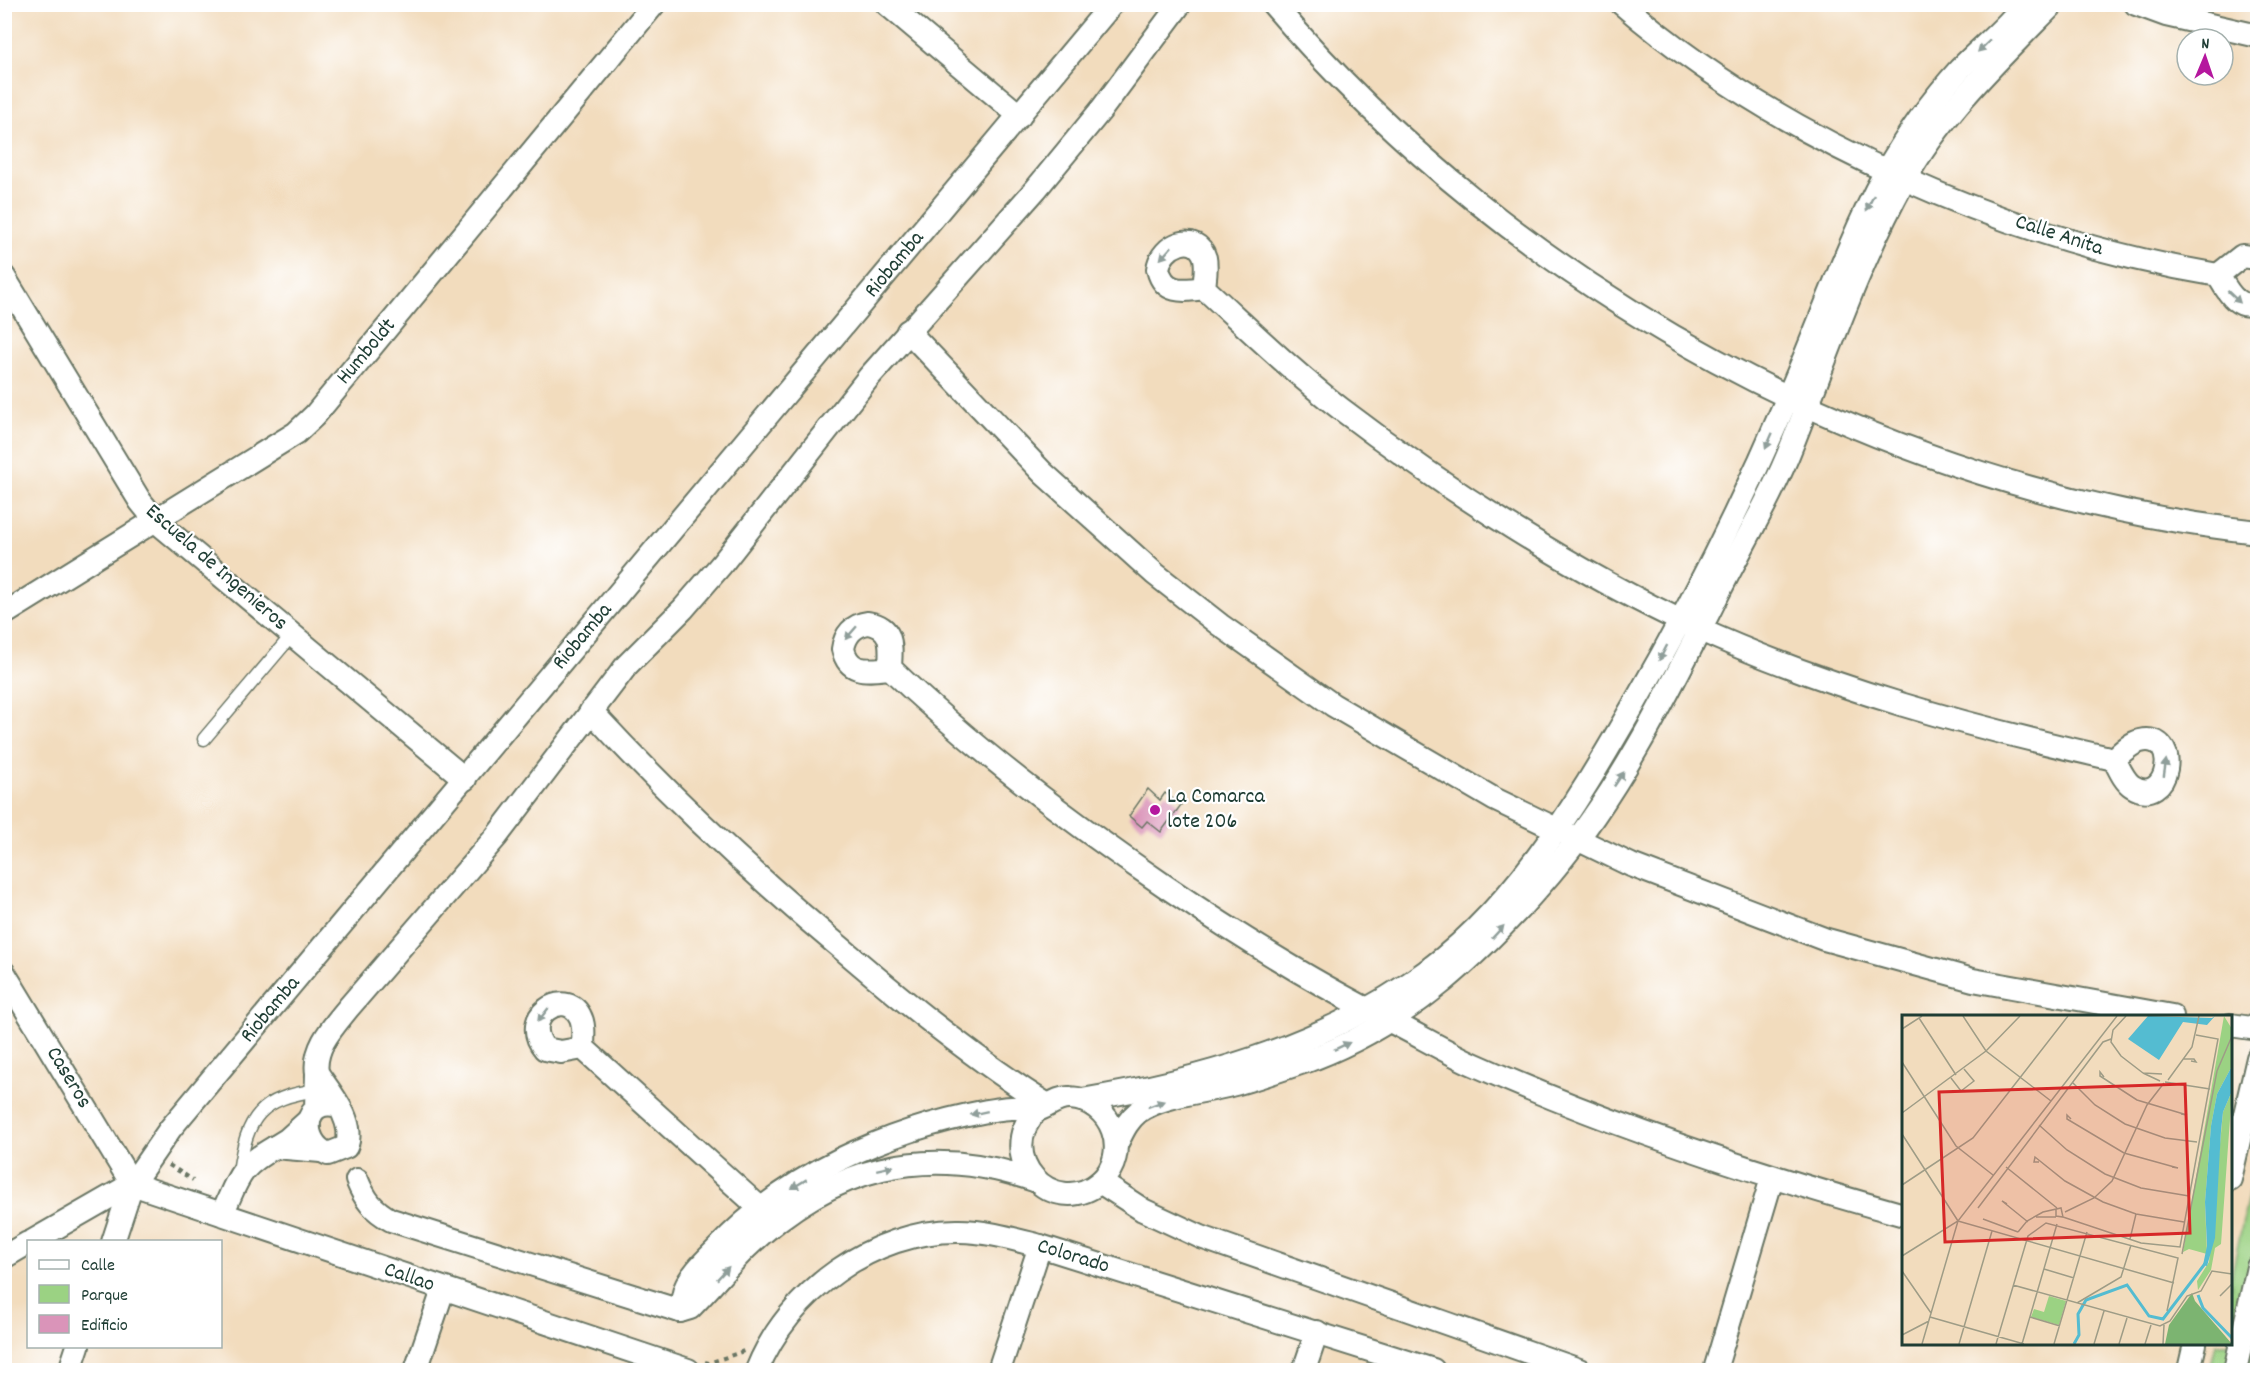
<svg xmlns="http://www.w3.org/2000/svg" width="2262" height="1375" viewBox="0 0 2262 1375" font-family="Dekko,sans-serif">
<style>
.green{fill:#9bd283;stroke:#5d885c;stroke-width:1.5}
.building{fill:#da94b9}
.lines{fill:none;stroke-linecap:round;stroke-linejoin:round}
.service-casing{stroke:#697564;stroke-width:15}
.minor-casing{stroke:#697564;stroke-width:26}
.path{stroke:#697564;stroke-width:4;stroke-dasharray:4.5 4.5;stroke-linecap:butt}
.service{stroke:#fff;stroke-width:12}
.minor{stroke:#fff;stroke-width:22}
.oneway{fill:#8f9e9a}
.poi-dot{fill:#b5179e;stroke:#fff;stroke-width:2}
.labels{text-anchor:middle;dominant-baseline:central;stroke-width:4.5;stroke-linejoin:round;paint-order:stroke}
.street-label{font-size:22px;fill:#1f3d34;stroke:#fff}
.poi-label{font-size:22px;fill:#1f3d34;stroke:#fff;text-anchor:start}
.inset-river{fill:none;stroke:#54bcd1;stroke-width:3}
.inset-road{fill:none;stroke:#9e9c86;stroke-width:1.5}
.view{fill:#d62828;fill-opacity:0.15;stroke:#d62828;stroke-width:3}
.inset-edge{fill:none;stroke:#1f3d34;stroke-width:3}
</style>
<rect width="100%" height="100%" fill="#fff"/>
<filter id="ink" filterUnits="userSpaceOnUse"><feTurbulence type="fractalNoise" baseFrequency=".0167" numOctaves="2"/><feDisplacementMap in="SourceGraphic" scale="12" xChannelSelector="R" yChannelSelector="G"/><feConvolveMatrix kernelMatrix="1 2 1 2 8 2 1 2 1" color-interpolation-filters="sRGB"/></filter>
<filter id="wash" filterUnits="userSpaceOnUse"><feTurbulence type="fractalNoise" baseFrequency=".008" numOctaves="4" result="noise"/><feDisplacementMap in="SourceGraphic" scale="24" xChannelSelector="R" yChannelSelector="G"/><feGaussianBlur stdDeviation="1.35" result="paint"/><feColorMatrix in="noise" values="0 0 0 0 0 0 0 0 0 0 0 0 0 0 0 0 0 1.4 0 .05"/><feComposite in="paint" operator="in"/></filter>
<g filter="url(#wash)">
<rect width="100%" height="100%" fill="#f2dcbd"/>
<path class="green" d="M2257 1154V1370H2210L2216 1344H2230L2231 1278Z"/>
<g id="blocks">
<path class="building" d="M1148 789 1160 800 1165 793 1181 805 1161 832 1147 821 1142 827 1129 816Z"/>
</g>
</g>
<g filter="url(#ink)">
<use href="#blocks" fill-opacity="0" stroke="#697564" stroke-width="1.5"/>
<g class="lines">
<defs>
<g id="service">
<path d="M204 739 292 635"/>
<path d="M239 1172C247 1116 260 1098 318 1090"/>
</g>
<g id="minor">
<path d="M887 4 1020 116"/>
<path d="M1273 4C1515 290 1884 492 2258 532"/>
<path d="M1622 4C1781 141 2012 241 2218 275 2227 290 2237 312 2258 302"/>
<path d="M2136 4 2166 15 2258 36"/>
<path d="M2218 275 2242 256 2258 258"/>
<path d="M4 277 140 501 157 522 465 779"/>
<path d="M1204 288C1183 291 1164 294 1158 269 1161 244 1197 230 1205 258 1207 267 1205 279 1204 288 1249 329 1293 372 1341 409 1447 490 1575 572 1696 628 1830 689 1971 727 2114 759 2119 768 2124 781 2132 786 2169 810 2183 731 2140 741 2131 743 2121 753 2114 759"/>
<path d="M908 331 1043 473 1155 574 1220 625 1333 705 1494 799 1631 865 1824 939 1973 980 2172 1016"/>
<path d="M4 614 296 433 315 415 654 4"/>
<path d="M890 668C869 670 849 675 843 649 845 635 853 625 868 623 894 627 891 646 890 668 974 749 1068 820 1165 886 1237 935 1312 982 1390 1021 1418 1035 1445 1051 1473 1064 1613 1127 1756 1174 1904 1215"/>
<path d="M591 711C673 800 760 881 853 958 914 1010 978 1061 1046 1104"/>
<path d="M4 973 132 1184"/>
<path d="M2230 1025 2258 1029"/>
<path d="M583 1048 561 1052 545 1049C518 1017 565 987 580 1016 585 1025 583 1038 583 1048L770 1217"/>
<path d="M317 1073C313 1047 334 1026 349 1007L496 837 627 665 683 609 721 565 869 377 1036 189 1101 110 1180 4"/>
<path d="M1082 1100C1197 1081 1313 1048 1410 983 1511 915 1574 808 1633 706 1691 606 1742 504 1787 399 1820 324 1846 246 1884 175 1905 138 1931 101 1960 69 1981 47 2006 29 2024 4"/>
<path d="M316 1108 317 1073C330 1092 357 1123 346 1147L328 1154C299 1142 303 1096 338 1106"/>
<path d="M309 1120 288 1139 275 1147 321 1151"/>
<path d="M1117 1143C1123 1131 1127 1121 1138 1112 1162 1095 1199 1093 1227 1086 1256 1079 1286 1068 1315 1058 1411 1021 1484 951 1550 874 1622 789 1670 689 1720 590 1744 542 1773 494 1792 445 1827 357 1858 264 1904 181 1942 113 1999 59 2053 4"/>
<path d="M2230 1179 2258 1058"/>
<path d="M357 1180C365 1200 373 1210 391 1220L680 1311 690 1308C709 1289 727 1267 746 1248 832 1166 925 1142 1037 1181"/>
<path d="M1100 1182 1143 1210 1201 1237 1579 1370"/>
<path d="M132 1184 688 1370"/>
<path d="M222 1214C239 1177 238 1168 275 1147"/>
<path d="M31 1242 132 1184 170 1129 1112 4"/>
<path d="M113 1242 132 1184"/>
<path d="M4 1257 28 1243"/>
<path d="M680 1311C682 1304 683 1296 685 1289 691 1274 705 1261 716 1250 785 1175 887 1130 987 1111 999 1109 1011 1107 1023 1108 1027 1108 1033 1110 1037 1110 1048 1107 1057 1097 1070 1098 1112 1100 1132 1154 1100 1182 1053 1221 992 1156 1037 1110"/>
<path d="M70 1370 78 1346"/>
<path d="M416 1370 443 1290"/>
<path d="M757 1370C788 1292 873 1230 959 1231 987 1231 1013 1239 1040 1246L1433 1370"/>
<path d="M999 1370 1040 1246"/>
<path d="M1304 1370 1317 1332"/>
<path d="M1715 1370 1772 1178"/>
<path d="M2189 1370 2195 1344"/>
<path d="M2235 1370 2258 1267"/>
</g>
</defs>
<use href="#service" class="service-casing"/>
<use href="#minor" class="minor-casing"/>
<g class="path">
<path d="M169 1165 193 1180"/>
<path d="M705 1362 709 1363 744 1351"/>
</g>
<use href="#service" class="service"/>
<use href="#minor" class="minor"/>
</g>
<defs><path id="oneway-solid" d="M-6-.8H1V-3.2L6.5 0L1 3.2V.8H-6Z" transform="scale(1.5)"/></defs>
<g class="oneway">
<use href="#oneway-solid" transform="translate(1984 46) rotate(136)"/>
<use href="#oneway-solid" transform="translate(1870 203) rotate(116)"/>
<use href="#oneway-solid" transform="translate(1166 253) rotate(132)"/>
<use href="#oneway-solid" transform="translate(2234 297) rotate(43)"/>
<use href="#oneway-solid" transform="translate(1769 441) rotate(114)"/>
<use href="#oneway-solid" transform="translate(851 633) rotate(131)"/>
<use href="#oneway-solid" transform="translate(1663 653) rotate(118)"/>
<use href="#oneway-solid" transform="translate(2165 768) rotate(-82)"/>
<use href="#oneway-solid" transform="translate(1619 779) rotate(-56)"/>
<use href="#oneway-solid" transform="translate(1498 932) rotate(-47)"/>
<use href="#oneway-solid" transform="translate(543 1015) rotate(128)"/>
<use href="#oneway-solid" transform="translate(1342 1046) rotate(-25)"/>
<use href="#oneway-solid" transform="translate(1156 1104) rotate(-20)"/>
<use href="#oneway-solid" transform="translate(979 1113) rotate(168)"/>
<use href="#oneway-solid" transform="translate(885 1168) rotate(-12)"/>
<use href="#oneway-solid" transform="translate(799 1184) rotate(149)"/>
<use href="#oneway-solid" transform="translate(723 1273) rotate(-47)"/>
</g>
</g>
<circle class="poi-dot" cx="1155" cy="810" r="6"/>
<g class="labels">
<g class="street-label">
<text transform="translate(2059 236) rotate(18)">Calle Anita</text>
<text transform="translate(895 265) rotate(-50)">Riobamba</text>
<text transform="translate(367 352) rotate(-50)">Humboldt</text>
<text transform="translate(216 568) rotate(41)">Escuela de Ingenieros</text>
<text transform="translate(583 637) rotate(-50)">Riobamba</text>
<text transform="translate(271 1010) rotate(-50)">Riobamba</text>
<text transform="translate(68 1078) rotate(59)">Caseros</text>
<text transform="translate(1073 1257) rotate(17)">Colorado</text>
<text transform="translate(409 1278) rotate(19)">Callao</text>
</g>
<g class="poi-label">
<text x="1167" y="797">La Comarca<tspan x="1167" dy="25">lote 206</tspan></text>
</g>
</g>
<g transform="translate(1902 1015)">
<rect width="330" height="330" fill="#f2dcbd"/>
<path d="M322 1 330 14V51L315 79 309 111 303 187 305 239 287 234 281 237ZM330 76 319 229 313 233 309 255 296 275 295 266 307 247 321 97ZM147 281 164 286 157 310 129 302 132 294 142 297Z" fill="#9bd283"/>
<path d="M290 278 293 286 330 329H263L267 310Z" fill="#7cb471"/>
<path d="M246 1 310 3 313 1 305 10 281 7 257 45 226 24ZM330 51V76L321 97 319 116 313 223 305 251 301 250 305 231 303 187 309 111 315 79Z" fill="#54bcd1"/>
<path class="inset-river" d="M296 280 301 293 330 323M172 329 177 320 176 299 184 285 225 270 247 301 261 304 305 246"/>
<path class="inset-road" d="M61 1 84 36 149 86M224 1 211 15 209 27 219 41 241 58M17 3 54 60M0 14 20 1M281 44H292L294 47 289 46M0 47 54 131 91 160M202 62 198 57V61L235 85 285 100 279 99M49 63 59 76 72 66 62 54M266 65 290 32 297 1M258 66 241 58 260 59M170 67 193 90 223 109 263 123 295 127M263 67 308 74M0 98 84 36 118 1M169 104 165 100V104L222 138 276 153 270 152M137 110 165 135 203 159 239 173 287 181M0 119 56 206M137 147H132L133 142 163 166 201 187 234 199 282 207M104 152 155 193M0 170 71 123 166 1M105 189 100 186 126 207M76 193 201 27 209 24M163 197 192 183 210 166 245 90 262 68M134 202H154M161 202 239 228 278 232 316 24 294 20M81 204 116 217M56 206 272 268M116 217 125 206 141 197 159 193 161 202 154 201V194M228 224 234 199M280 239 315 56 330 21M0 241 56 206 215 1M142 254 172 263M0 256 29 298M111 270 258 311 268 306 285 281 299 276 310 256 330 259M321 278 318 281 330 269M175 288 219 262 229 230M28 302 122 329M128 302 158 311M0 320 27 306M20 329 56 206M57 329 90 216M94 329 126 221 144 208 276 243 265 296M120 329 155 209M152 329 185 217M192 329 202 296M217 329 225 303M243 329 249 310M261 329 262 310"/>
<path class="view" d="M283 69 288 218 43 227 37 77Z"/>
<rect width="330" height="330" class="inset-edge"/>
</g>
<rect width="2262" height="1375" fill="none" stroke="#fff" stroke-width="24"/>
<rect x="27" y="1240" width="195" height="108" fill="#ffffff" stroke="#a5b1ae" stroke-width="1.5"/>
<rect x="39" y="1260" width="30" height="9" fill="#ffffff" stroke="#a5b1ae" stroke-width="1.5"/>
<text x="81" y="1270" font-size="18" fill="#1f3d34">Calle</text>
<rect x="39" y="1285" width="30" height="18" fill="#9bd283" stroke="#a5b1ae" stroke-width="1.5"/>
<text x="81" y="1300" font-size="18" fill="#1f3d34">Parque</text>
<rect x="39" y="1315" width="30" height="18" fill="#da94b9" stroke="#a5b1ae" stroke-width="1.5"/>
<text x="81" y="1330" font-size="18" fill="#1f3d34">Edificio</text>
<g transform="translate(2205 57) rotate(2)"><circle r="28" fill="#ffffff" stroke="#a5b1ae" stroke-width="1.5"/>
<path d="M0-4.5L10 22L0 15L-10 22Z" fill="#b5179e"/>
<text y="-9" font-size="16" font-weight="bold" text-anchor="middle" fill="#1f3d34">N</text>
</g>
</svg>
